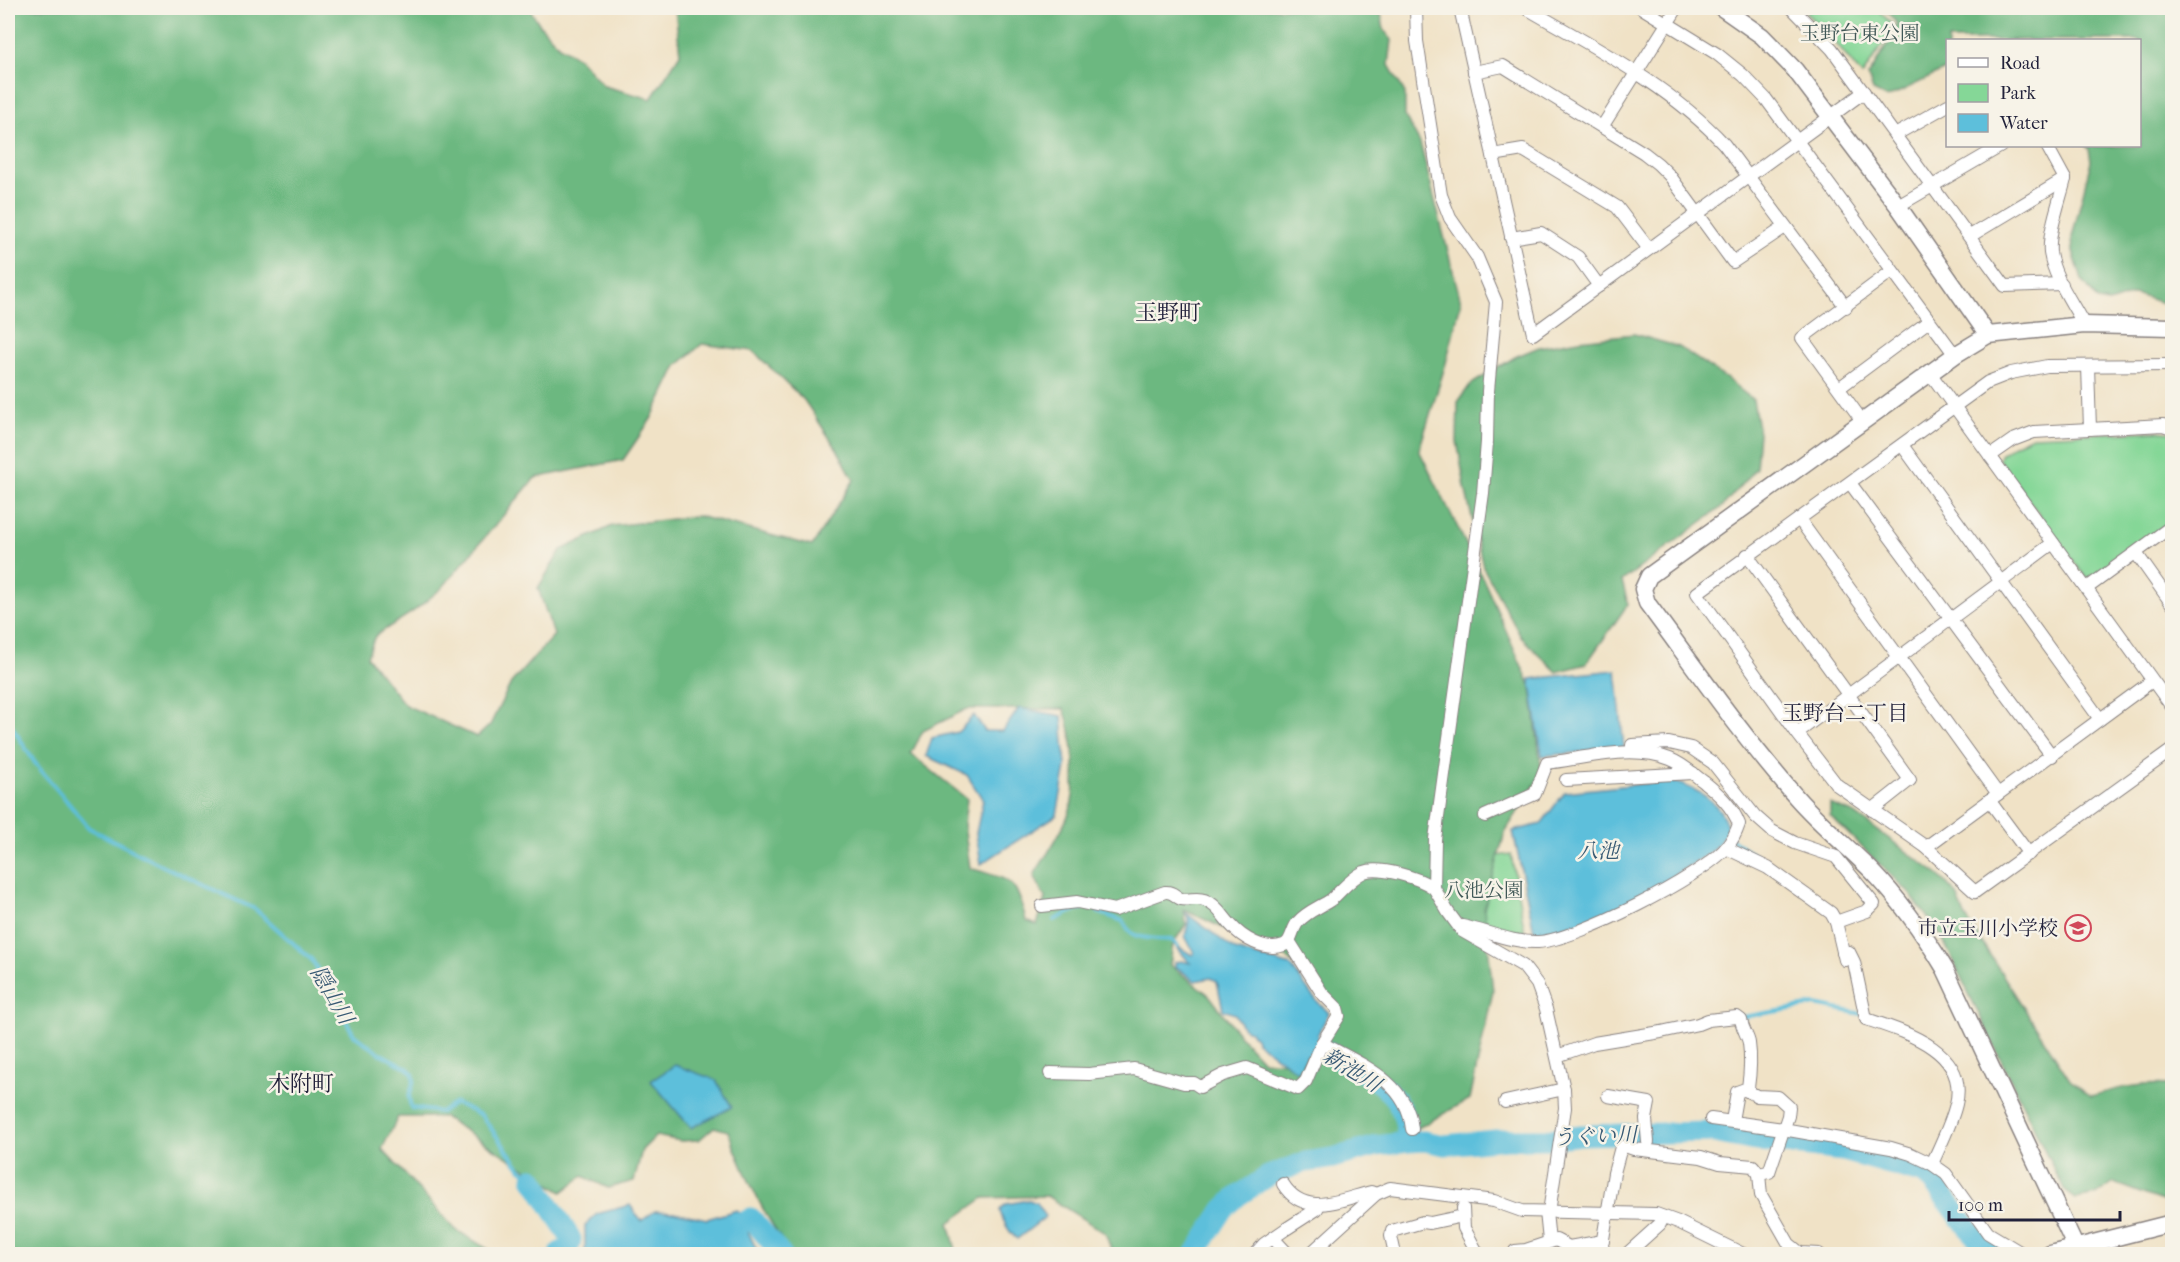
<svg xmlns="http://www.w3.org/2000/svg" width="2180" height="1262" viewBox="0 0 2180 1262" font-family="'IM FELL French Canon','Noto Serif JP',serif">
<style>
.green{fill:#85d797;stroke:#547c69;stroke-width:1.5}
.forest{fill:#6cb880;stroke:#476d5e;stroke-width:1.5;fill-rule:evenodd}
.water{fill:#5dbfdb;stroke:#40708b;stroke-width:1.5}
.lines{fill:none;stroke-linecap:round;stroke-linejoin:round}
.stream{stroke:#5dbfdb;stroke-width:4}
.river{stroke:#5dbfdb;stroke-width:21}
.minor-casing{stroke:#898280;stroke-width:14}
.tertiary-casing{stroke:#898280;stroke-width:19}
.minor{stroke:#fff;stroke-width:12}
.tertiary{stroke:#fff;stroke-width:16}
.labels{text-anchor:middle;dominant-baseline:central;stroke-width:5;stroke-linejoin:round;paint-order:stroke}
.park-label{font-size:20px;fill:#405857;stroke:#f7f3e8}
.poi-label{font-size:20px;fill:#22223b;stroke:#f7f3e8;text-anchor:end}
.neighbourhood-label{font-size:21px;fill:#22223b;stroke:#f7f3e8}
.water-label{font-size:21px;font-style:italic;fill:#375973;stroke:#f7f3e8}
.quarter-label{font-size:22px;fill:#22223b;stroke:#f7f3e8}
</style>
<rect width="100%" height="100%" fill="#f7f3e8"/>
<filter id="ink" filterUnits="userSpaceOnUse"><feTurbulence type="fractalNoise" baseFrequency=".0167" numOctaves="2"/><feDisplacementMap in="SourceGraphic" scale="12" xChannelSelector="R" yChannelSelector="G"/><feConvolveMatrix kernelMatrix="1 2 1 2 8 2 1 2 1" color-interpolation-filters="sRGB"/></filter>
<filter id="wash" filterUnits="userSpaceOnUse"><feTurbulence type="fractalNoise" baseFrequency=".008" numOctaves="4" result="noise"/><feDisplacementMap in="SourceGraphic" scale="24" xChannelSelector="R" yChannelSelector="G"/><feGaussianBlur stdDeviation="1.35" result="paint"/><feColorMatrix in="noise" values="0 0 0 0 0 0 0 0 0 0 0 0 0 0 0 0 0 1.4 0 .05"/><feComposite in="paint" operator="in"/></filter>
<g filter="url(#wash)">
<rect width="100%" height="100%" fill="#f0e2c6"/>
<g class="green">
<path d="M1810 8H1876L1895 27 1862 76 1834 41 1806 13Z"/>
<path d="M2157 431 2172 433V520L2091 579 2086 578 1999 460 2000 455 2014 445 2032 436Z"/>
<path d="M1511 854 1525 933 1515 934 1463 920 1447 863Z"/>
</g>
<g class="forest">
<path d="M8 8H529L540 25 559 46 579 58 604 86 651 99 680 54 675 8H1380L1384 30 1392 40 1389 65 1405 93V116L1420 143 1461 302 1446 363 1419 450 1481 574 1531 687 1542 773 1505 832 1484 909 1493 991 1470 1099 1400 1138 1313 1155 1249 1180 1199 1234 1187 1254H1113L1105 1233 1047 1196 984 1198 949 1223 957 1254H792C764 1217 745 1175 728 1131L714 1127 699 1140 681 1141 656 1136 642 1150 634 1181 608 1188 583 1176 562 1192 444 1117H398L382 1149 456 1230 496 1254H8ZM702 344 753 351 804 400 837 449 854 480 812 546 698 516 612 526 561 550 538 588 554 635 511 683 490 725 477 737 405 705 367 657 375 636 414 611 442 588 535 478 623 460 651 419 677 366ZM967 709H1064C1074 735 1078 784 1070 810 1064 830 1045 857 1034 875L1045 898 1037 925 1026 921C1016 876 1011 881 970 868L964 824 967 799 911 754 923 731ZM1184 910 1282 955 1318 980 1337 1014 1323 1042 1299 1062 1263 1061 1240 1036 1209 995 1170 965 1173 944 1186 924Z"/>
<path d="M1884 8H2172V306L2135 294 2109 303 2098 301 2082 280 2073 252 2072 237 2091 161 2089 149 2086 146H2140V40H1948L1947 69 1887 98 1873 91 1868 76 1893 36 1897 24Z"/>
<path d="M1634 334 1679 347 1727 379 1753 400 1759 433 1756 468 1722 507 1622 581 1628 604 1586 664 1557 672 1521 637 1483 567 1465 487 1457 441 1458 402 1470 385 1515 357 1539 347 1579 340Z"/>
<path d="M1830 804 1855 814 1940 876 1957 895 1965 916 2070 1080 2091 1096C2123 1087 2139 1083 2172 1085V1208L2167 1203 2114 1183 2096 1195 2076 1199 2064 1190 1940 934 1909 893 1830 816Z"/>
</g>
<g class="water">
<path d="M1616 670 1624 748 1542 756 1530 679Z"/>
<path d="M1019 708 1062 716 1066 767 1057 815 981 864 976 833 983 800 967 775 926 756 932 738 958 732 974 715 985 731H1003Z"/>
<path d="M1670 781C1696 788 1720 800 1728 828L1719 843 1707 855 1617 911 1535 936 1513 831 1541 824 1565 792Z"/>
<path d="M1186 913 1235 950 1291 966 1313 997 1329 1013 1298 1072 1257 1042 1250 1031 1243 1028 1235 1014 1223 1010 1217 981 1211 978 1195 981C1188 977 1182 970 1175 967V962L1182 961 1190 963 1174 944 1192 955 1194 953 1185 936 1189 920Z"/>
<path d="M675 1065 716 1080 732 1107 691 1128 651 1081Z"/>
<path d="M1029 1200 1037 1203 1045 1215 1044 1218 1017 1239C1010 1234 1001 1218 1000 1210L1006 1204Z"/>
<path d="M630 1205 641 1221 655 1211 674 1212 707 1219 737 1210 759 1254H585V1225L597 1214Z"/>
</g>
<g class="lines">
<g class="stream">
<path d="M8 720 35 763 89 828 165 867 255 909 312 960 354 1035 383 1055 407 1068 413 1074 414 1080 409 1097 411 1108 441 1112 455 1103 481 1115 521 1169 533 1178"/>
<path d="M1721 832 1754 855"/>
<path d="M1098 912 1123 921C1132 943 1153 937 1172 940L1178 946"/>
<path d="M1054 920C1064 916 1072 910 1083 908"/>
<path d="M1742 1017 1815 1005 1862 1014"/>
<path d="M1932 1181 1938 1172 1941 1156"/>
</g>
<g class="river">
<path d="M1300 1038C1328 1054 1380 1075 1397 1102 1404 1113 1407 1129 1408 1142"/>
<path d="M533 1178 571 1239C570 1248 567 1250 560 1252V1254"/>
<path d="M718 1234 727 1232 751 1218 781 1254"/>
<path d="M1195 1254 1224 1209 1238 1196 1268 1176 1305 1162 1333 1158 1376 1146 1408 1142 1424 1141 1445 1145 1506 1139H1548L1581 1135 1709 1132 1750 1140 1843 1151 1924 1174 1932 1181 1973 1234 1994 1254"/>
</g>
</g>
</g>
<g filter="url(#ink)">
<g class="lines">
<defs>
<g id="minor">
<path d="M1416 8 1417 41 1441 195 1450 218 1477 257 1496 302 1488 391 1487 442 1483 493 1435 839 1434 888 1448 912 1462 931 1523 966 1537 984 1546 1009 1564 1089 1565 1108 1549 1212"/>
<path d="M1460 8 1533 334 1864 92"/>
<path d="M1526 8C1595 48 1669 85 1724 144L1846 307"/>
<path d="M1642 8 1717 54 1743 75 1766 99 1955 355"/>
<path d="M1792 8 1832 49 2005 286 2062 284"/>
<path d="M1474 72 1503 66 1644 153 1658 164 1670 176 1733 262 1785 227"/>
<path d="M1602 127 1677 8"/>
<path d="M1895 135 1948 105"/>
<path d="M2047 146 2065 179C2060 200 2048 232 2050 253 2054 278 2072 302 2084 325"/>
<path d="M1493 155 1523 150 1617 207 1649 249"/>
<path d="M1898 206 2001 146"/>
<path d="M1970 236 2065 179"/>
<path d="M1511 238 1541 233 1578 257 1599 286"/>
<path d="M2172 365 2047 366 2011 373 1988 382 1697 593 1797 733 1837 785 1926 847 1975 892 2172 750"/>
<path d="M2088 366 2090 429"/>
<path d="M1930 373 2172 707"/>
<path d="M1839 388 1929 321"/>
<path d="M1863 422 1802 338 1892 271"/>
<path d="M1902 445 2100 719"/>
<path d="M1990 456 2013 440 2034 432 2163 425 2172 428"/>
<path d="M1850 483 2052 756"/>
<path d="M1799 519 1998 794"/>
<path d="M2136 553 2172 604"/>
<path d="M1747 555 1910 780 1872 810"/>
<path d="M2087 588 2172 526"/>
<path d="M1797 733 2053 543"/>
<path d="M1632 751V745L1669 743 1691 748 1713 763 1755 816 1772 831 1795 843 1836 857 1874 904 1867 911 1836 922"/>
<path d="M1566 780 1693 773"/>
<path d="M1989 800 2029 854"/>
<path d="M1926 847 2152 681"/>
<path d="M1726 848 1768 868 1831 913 1836 922 1845 960"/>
<path d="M1042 906 1077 902 1115 910 1165 892C1173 891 1174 896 1181 899 1188 901 1197 897 1204 900 1216 904 1222 915 1230 924 1242 938 1265 952 1284 945 1292 942 1292 928 1298 922 1307 911 1321 907 1332 899 1342 890 1351 878 1364 872 1380 866 1420 878 1434 888"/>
<path d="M1462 926C1487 931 1512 943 1538 942 1577 940 1701 877 1726 848 1732 841 1736 833 1739 824 1732 806 1719 794 1704 782 1693 774 1683 764 1670 759 1632 744 1586 758 1547 763L1535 794 1485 816"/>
<path d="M1843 953 1849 952 1854 962 1866 1019C1905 1032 1969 1051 1956 1104 1951 1125 1940 1145 1932 1164"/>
<path d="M1322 1043C1360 1064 1407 1081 1412 1129"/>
<path d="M1557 1056 1594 1043 1661 1032 1698 1024 1708 1020 1737 1017 1741 1020C1743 1031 1748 1036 1749 1043 1751 1057 1750 1074 1748 1088L1737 1092 1732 1121"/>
<path d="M1050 1073 1089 1074 1134 1069 1184 1083H1194L1200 1087 1223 1075 1247 1068 1298 1089 1306 1081 1322 1043 1339 1016 1337 1008 1322 993 1289 941"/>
<path d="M1748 1088 1747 1091 1757 1096 1778 1097 1789 1107 1788 1116 1769 1172 1759 1174"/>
<path d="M1608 1096 1649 1103 1646 1119 1648 1142"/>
<path d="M1505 1102 1564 1089"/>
<path d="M1711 1119 1783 1129 1891 1148 1911 1154 1932 1164 1946 1174 1988 1233 2023 1254"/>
<path d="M1625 1146 1634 1149 1701 1157 1720 1163 1753 1166 1759 1174 1761 1195 1789 1244 1800 1253 1819 1254"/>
<path d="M1283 1184C1304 1218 1339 1200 1371 1192L1376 1194"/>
<path d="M1463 1208 1464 1228 1478 1254"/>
<path d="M1546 1212 1549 1241"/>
<path d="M1273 1238 1288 1254"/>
<path d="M1515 1251 1526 1250 1556 1240 1569 1247 1603 1241"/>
<path d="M1255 1254 1264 1244 1286 1229 1317 1209 1319 1204"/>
<path d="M1310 1254 1376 1194 1390 1188 1494 1201 1522 1211 1656 1214 1678 1222 1743 1254"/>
<path d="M1395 1254 1391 1236 1392 1231 1423 1222 1430 1223 1463 1216"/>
<path d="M1604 1254 1602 1245 1614 1173 1621 1147"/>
<path d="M1629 1254V1252L1660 1224 1663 1217"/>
</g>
<g id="tertiary">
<path d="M1722 8 1762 36 1795 70 1898 206 1988 335"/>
<path d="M2076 1248 1945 969C1924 934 1901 901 1872 871 1847 846 1820 824 1797 798 1742 736 1696 669 1647 603L1643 589 1649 576 1955 355 1988 335 2084 325 2172 327"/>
<path d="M2050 1254 2172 1223"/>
</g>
</defs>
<use href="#minor" class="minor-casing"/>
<use href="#tertiary" class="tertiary-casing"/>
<use href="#minor" class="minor"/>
<use href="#tertiary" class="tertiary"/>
</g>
</g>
<defs>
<symbol id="school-ring" viewBox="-11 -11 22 22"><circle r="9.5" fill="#f7f3e8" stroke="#d1495b" stroke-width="1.5"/><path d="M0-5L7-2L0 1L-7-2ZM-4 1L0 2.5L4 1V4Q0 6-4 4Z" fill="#d1495b"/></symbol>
</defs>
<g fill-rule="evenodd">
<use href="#school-ring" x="2063" y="913" width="30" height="30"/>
</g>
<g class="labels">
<g class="park-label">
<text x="1860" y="33">玉野台東公園</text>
<text x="1484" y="890">八池公園</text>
</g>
<g class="poi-label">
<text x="2058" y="928">市立玉川小学校</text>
</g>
<g class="neighbourhood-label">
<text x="1845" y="713">玉野台二丁目</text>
</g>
<g class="water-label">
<text x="1598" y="851">八池</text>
<text transform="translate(332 995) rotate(60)">隠山川</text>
<text transform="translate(1352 1070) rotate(32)">新池川</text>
<text transform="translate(1595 1136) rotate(-2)">うぐい川</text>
</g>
<g class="quarter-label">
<text x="1168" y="313">玉野町</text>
<text x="301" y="1084">木附町</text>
</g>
</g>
<rect width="2180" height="1262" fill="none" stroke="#f7f3e8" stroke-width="30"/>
<rect x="1946" y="39" width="195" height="108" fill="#f7f3e8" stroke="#a29fa3" stroke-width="1.5"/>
<rect x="1958" y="58" width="30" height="9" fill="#ffffff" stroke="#a29fa3" stroke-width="1.5"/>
<text x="2000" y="69" font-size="18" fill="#22223b">Road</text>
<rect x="1958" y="84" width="30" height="18" fill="#85d797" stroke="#a29fa3" stroke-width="1.5"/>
<text x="2000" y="99" font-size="18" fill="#22223b">Park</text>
<rect x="1958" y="114" width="30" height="18" fill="#5dbfdb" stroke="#a29fa3" stroke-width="1.5"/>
<text x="2000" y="129" font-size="18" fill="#22223b">Water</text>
<path d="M1949 1211v9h171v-9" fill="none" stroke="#22223b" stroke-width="3"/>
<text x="1958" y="1211" font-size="18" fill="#22223b" stroke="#f7f3e8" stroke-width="4.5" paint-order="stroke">100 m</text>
</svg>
